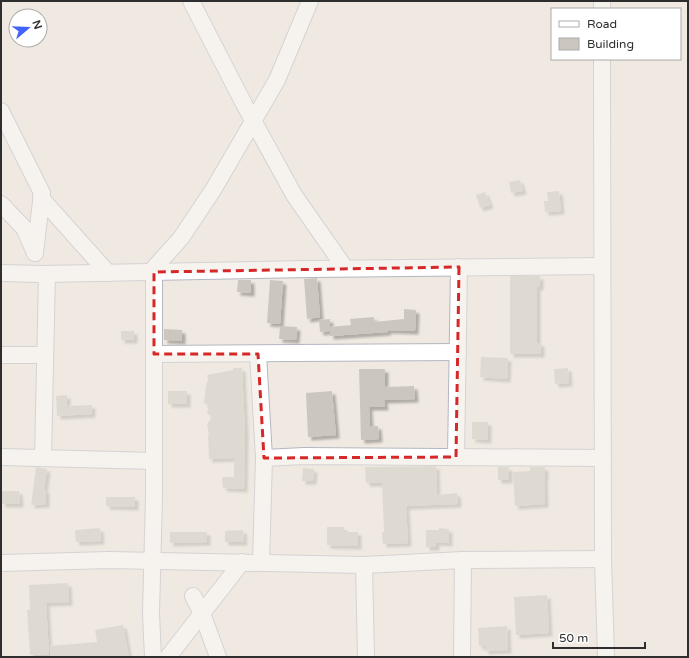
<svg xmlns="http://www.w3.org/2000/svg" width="689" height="658" viewBox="0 0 689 658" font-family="'Varela Round',sans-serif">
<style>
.building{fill:#cbc7bf;filter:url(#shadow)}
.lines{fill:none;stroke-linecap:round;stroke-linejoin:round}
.minor-casing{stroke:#b4b7c1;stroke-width:18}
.minor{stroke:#fff;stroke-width:16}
.marked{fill:none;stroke:#d62828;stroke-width:3;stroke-dasharray:8 5;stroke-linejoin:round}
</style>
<defs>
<filter id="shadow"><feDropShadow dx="3.5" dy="3.5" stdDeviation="1" flood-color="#0004"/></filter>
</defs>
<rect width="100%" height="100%" fill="#efe9e1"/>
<g class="building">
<path d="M520 180 523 191 511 193 509 182Z"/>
<path d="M559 191 561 211 545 212 544 201H548L547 192Z"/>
<path d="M485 192 490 205 480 208 476 195Z"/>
<path d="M510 276H540V287H537V343H541V354H510Z"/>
<path d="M317 278 320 317 307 319 304 279Z"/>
<path d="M238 280H251V293L237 292Z"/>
<path d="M270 280 283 281 280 324 267 323Z"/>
<path d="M404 309 416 310 415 331 387 330 388 332 330 336V331L320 332 319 320 330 319V327L351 325 350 319 374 317V322L404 319Z"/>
<path d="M280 326 297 327 296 340 279 339Z"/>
<path d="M164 329 182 330V341L164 340Z"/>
<rect x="121" y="331" width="13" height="9"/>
<path d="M481 357 508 358 507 379 480 377Z"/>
<path d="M233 368H242L245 432 244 489 223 488 222 477H234V458L209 459 208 435H209L207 424 212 417 207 413 209 404H204L206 385 208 380 207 375 233 370Z"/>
<path d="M568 368 569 383 555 384 554 369Z"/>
<path d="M359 369H385V387L414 386 415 399 384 400 385 407H369L370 426H378L379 439 361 440Z"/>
<rect x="168" y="391" width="19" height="13"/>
<path d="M332 391 336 435 308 437 306 393Z"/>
<path d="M67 395V406L92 405V414L57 416 56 396Z"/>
<path d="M472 422H488V440L472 439Z"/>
<path d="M436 466 437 495 457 493 458 504 406 506 408 543 383 544 382 532H384L382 483H366L365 467Z"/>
<path d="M36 467 47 469 44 490H46V504L31 505Z"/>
<rect x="498" y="467" width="11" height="13"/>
<path d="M530 467H545V477H544L545 504 515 506 513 472 530 471Z"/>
<path d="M303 468 314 469 313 481H302Z"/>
<path d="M2 491H19L20 504H2Z"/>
<path d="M106 497H135V507L106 506Z"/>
<path d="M327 527H344V532H358V546L327 545Z"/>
<path d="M100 528 101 541 76 542 75 530Z"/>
<path d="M439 528 449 529V543L436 542V547H426V530H439Z"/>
<path d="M243 530 244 542H225V531Z"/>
<path d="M170 532H207V542L170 543Z"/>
<path d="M68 583 69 602 46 603 49 654 30 655 27 610H30L29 585Z"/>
<path d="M547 595 549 633 516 635 514 597Z"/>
<path d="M123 625 129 657H51L50 646 97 642 95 630Z"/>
<path d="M507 626 508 650 485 651V646H479L478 628Z"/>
</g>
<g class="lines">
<defs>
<g id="minor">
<path d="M191 1 244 104 294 195 345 268"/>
<path d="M602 9V1"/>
<path d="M602 59 603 559 606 657"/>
<path d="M1 111 42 193 35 253"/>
<path d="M41 198 108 273"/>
<path d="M1 204 24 228 35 253"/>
<path d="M1 273 42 274 309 269 602 266"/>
<path d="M154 354 458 352"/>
<path d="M258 354 264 458"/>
<path d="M1 355H45"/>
<path d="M1 457 154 461"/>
<path d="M456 457 459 267"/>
<path d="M43 458 47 274"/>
<path d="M261 562 264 458 304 456 603 458"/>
<path d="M1 563 109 560 364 565 463 560 603 559"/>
<path d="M364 565 366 657"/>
<path d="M193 596 202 613 218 657"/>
<path d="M153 657 151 614 154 496V268L181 238 213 190 277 80 310 1"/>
<path d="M168 657 242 562"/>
<path d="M462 657 463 560"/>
</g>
</defs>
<use href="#minor" class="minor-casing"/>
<use href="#minor" class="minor"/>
</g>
<path d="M0 0H689V658H0ZM459 267 456 457 264 458 258 354H154V272Z" fill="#efe9e1" fill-opacity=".55" fill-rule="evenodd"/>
<path class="marked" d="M459 267 456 457 264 458 258 354H154V272Z"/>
<rect width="689" height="658" fill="none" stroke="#2e2e2e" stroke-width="4"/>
<rect x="551" y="8" width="130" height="52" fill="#ffffff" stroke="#ababab"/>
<rect x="559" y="21" width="20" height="6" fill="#ffffff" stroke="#ababab"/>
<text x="587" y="28" font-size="12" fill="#2e2e2e">Road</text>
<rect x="559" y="38" width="20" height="12" fill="#cbc7bf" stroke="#ababab"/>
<text x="587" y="48" font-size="12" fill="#2e2e2e">Building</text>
<g transform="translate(28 28) rotate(71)"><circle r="19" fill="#ffffff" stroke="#ababab"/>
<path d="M0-3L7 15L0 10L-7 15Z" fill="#4264fb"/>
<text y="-6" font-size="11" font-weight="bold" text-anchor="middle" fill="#2e2e2e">N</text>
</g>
<path d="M553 642v6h92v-6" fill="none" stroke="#2e2e2e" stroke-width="2"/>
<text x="559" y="642" font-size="12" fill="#2e2e2e" stroke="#ffffff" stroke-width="3" paint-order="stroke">50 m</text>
</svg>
